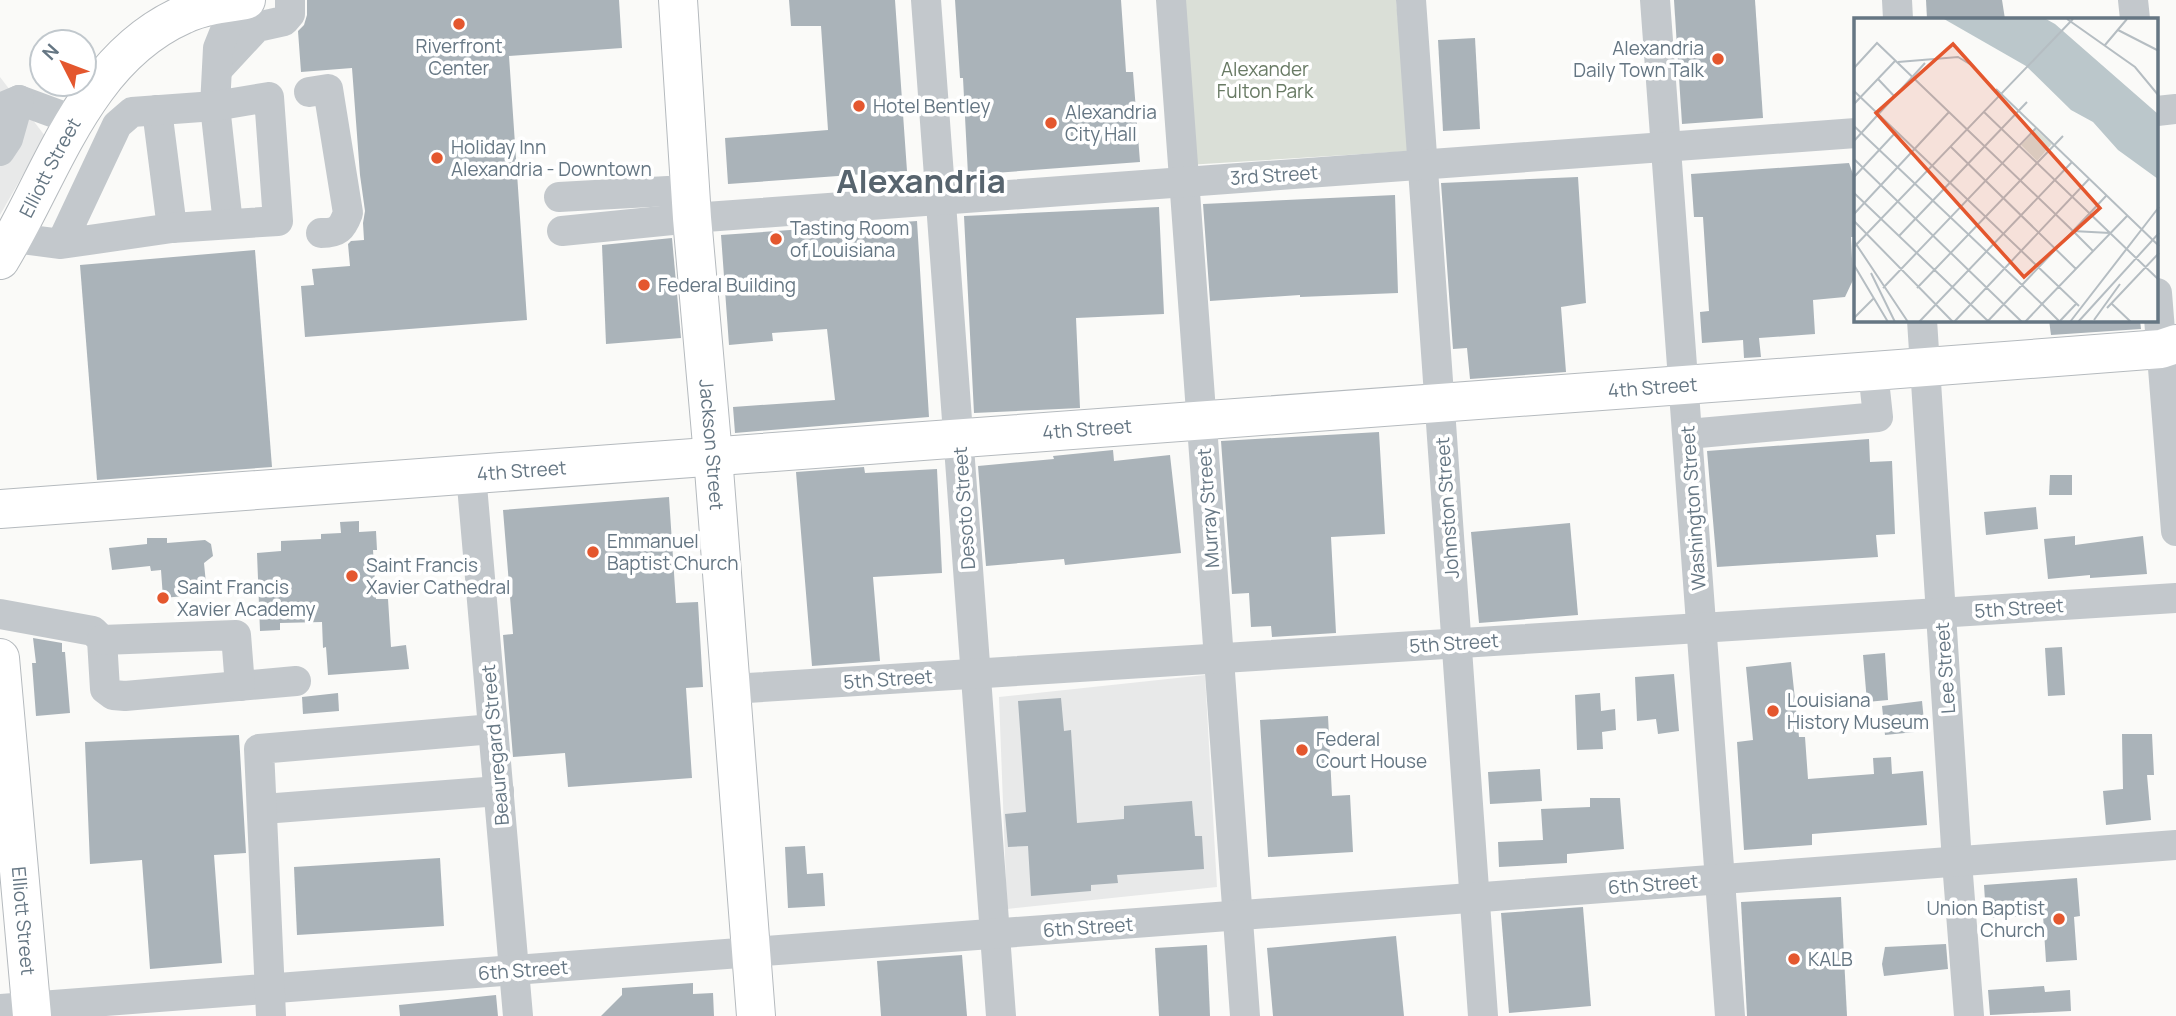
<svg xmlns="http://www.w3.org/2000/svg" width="2176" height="1016" viewBox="0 0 2176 1016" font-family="Manrope,sans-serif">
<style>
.built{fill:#e8e9e9}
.green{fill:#dadfd7}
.building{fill:#aab3b9}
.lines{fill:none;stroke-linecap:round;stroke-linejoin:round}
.major-casing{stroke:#b5babe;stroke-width:40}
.minor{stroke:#c3c8cc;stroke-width:30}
.major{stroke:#fff;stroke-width:38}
.poi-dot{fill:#e4572e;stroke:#fff;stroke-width:2.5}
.labels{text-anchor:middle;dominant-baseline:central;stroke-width:7;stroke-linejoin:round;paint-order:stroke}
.poi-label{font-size:19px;fill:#657683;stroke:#fff;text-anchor:start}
.park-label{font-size:19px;fill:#687a64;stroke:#fff}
.street-label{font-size:19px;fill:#657683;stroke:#fff}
.town-label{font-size:33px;font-weight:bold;fill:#57646e;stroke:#fff}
.inset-road{fill:none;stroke:#b5bdc2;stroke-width:2}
.view{fill:#e4572e;fill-opacity:0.15;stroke:#e4572e;stroke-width:3.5}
.inset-edge{fill:none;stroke:#657683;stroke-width:3.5}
</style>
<rect width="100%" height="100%" fill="#fafaf8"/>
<g class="built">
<path d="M0 77 45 136 0 215Z"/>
<path d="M1205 675 1217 887 1007 909 999 697Z"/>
</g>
<path class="green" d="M1175 0H1396L1411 151 1187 165Z"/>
<g class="building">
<path d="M307 0H619L622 48 509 56 527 320 305 337 301 286 314 285 312 269 350 266 348 244 351 241 364 240 363 223 365 211 360 175 352 68 301 72 298 31 304 25 307 15Z"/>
<path d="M789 0H895L907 171 728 184 725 138 828 130 821 26H791Z"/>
<path d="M955 0H1121L1126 72H1133L1140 162 968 175 963 78H960Z"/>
<path d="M1674 0H1755L1763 118 1682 124Z"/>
<path d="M1926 0H2002L2005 19H1927Z"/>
<path d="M1475 38 1480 129 1443 131 1438 40Z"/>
<path d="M1849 163 1853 174 1856 176V237H1851L1853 280 1845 297 1813 300 1815 334 1759 338 1761 357 1744 358 1743 340 1702 343 1700 312 1709 311 1703 217H1694L1691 174Z"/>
<path d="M1578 177 1586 303 1561 307 1566 372 1470 379 1467 348 1453 349 1441 183Z"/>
<path d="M1395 195 1398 293 1300 297V295L1210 301 1203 204Z"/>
<path d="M1159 207 1164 314 1076 318 1080 408 974 413 964 216Z"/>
<path d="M917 221 929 417 735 433 733 407 835 400 827 329 772 333 773 341 729 345 721 235Z"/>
<path d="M672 238 681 338 606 344 602 245Z"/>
<path d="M255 250 272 467 97 480 80 265Z"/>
<path d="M2049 320H2140L2141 329 2051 335Z"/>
<path d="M1379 432 1385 534 1331 537 1336 633 1272 637 1271 626 1251 627 1249 593 1232 594 1221 441Z"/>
<path d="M1869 439 1870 462 1892 461 1895 534 1876 535 1878 557 1717 567 1707 451Z"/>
<path d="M1113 450 1114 461 1170 455 1181 553 1065 565 1064 559 986 566 978 466 1054 459 1053 456Z"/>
<path d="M864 467 865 473 937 469 942 573 873 577 880 661 812 666 796 472Z"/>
<path d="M2050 475H2072V495H2049Z"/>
<path d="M669 497 676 603 698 602 703 687 686 688 692 778 568 787 565 753 513 757 503 635 513 634 503 510Z"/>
<path d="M2036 507 2038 529 1986 535 1984 512Z"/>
<path d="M359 521V532L376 531 377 550H373L376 599H388L391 647 406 645 409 669 328 675 326 647 323 648 322 622 280 623V630L260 631 257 553 281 551V541L321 539V534L341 533 340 522Z"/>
<path d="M1570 523 1578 615 1479 623 1471 532Z"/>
<path d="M2075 536V545L2143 536 2147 574 2090 578V575L2048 579 2044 539Z"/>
<path d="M147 538H167V543L205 540 211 544 213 556 204 563 207 594 163 598 161 570 151 571 150 566 112 570 109 548 147 544Z"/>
<path d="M33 638 62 643V652H65L70 713 36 716 32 663H36Z"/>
<path d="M2062 647 2065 695 2048 696 2045 648Z"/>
<path d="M1885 653 1888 700 1867 702 1863 655Z"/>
<path d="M1791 662 1799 737H1805L1808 779 1874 774 1873 758 1891 757 1892 774 1923 771 1927 825 1812 834V845L1744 850 1737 742 1753 740 1746 667Z"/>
<path d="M1674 674 1679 731 1658 734 1656 719 1637 721 1635 677Z"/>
<path d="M338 693 339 711 303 714 302 697Z"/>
<path d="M1600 693 1601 711 1615 709 1616 730 1602 732 1603 749 1577 750 1575 695Z"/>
<path d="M1061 698 1064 731 1071 730 1077 823 1124 819V806L1192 801 1195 836H1202L1204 869 1117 875 1118 883 1091 885V891L1031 896 1028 846 1008 847 1005 814 1026 812 1018 701Z"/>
<path d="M1922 701 1925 731 1885 735 1882 706Z"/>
<path d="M1328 716 1332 796 1350 795 1353 852 1268 857 1260 720Z"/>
<path d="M2122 734H2152L2154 775H2147L2151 820 2106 825 2103 791 2123 789Z"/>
<path d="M239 735 246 853 214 855 222 963 150 969 142 860 90 864 85 742Z"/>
<path d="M1540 769 1542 801 1490 804 1488 772Z"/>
<path d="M1590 798H1620L1624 849 1567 854V863L1499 867 1498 842 1543 840 1541 809 1590 807Z"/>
<path d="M805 846 807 874 823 873 825 906 788 908 785 847Z"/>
<path d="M440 858 444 926 297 935 294 867Z"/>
<path d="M2077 878 2080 916 2074 917 2077 960 2046 962 2043 915 1992 918V916H1986L1984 885Z"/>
<path d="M1841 897 1847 1016H1747L1741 902Z"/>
<path d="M1583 907 1591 1006 1509 1013 1501 913Z"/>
<path d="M1396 936 1404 1016H1273L1267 948Z"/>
<path d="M1946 944 1948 969 1884 976 1882 964 1885 947Z"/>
<path d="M1207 945 1210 1016H1159L1155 948Z"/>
<path d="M962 955 967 1016H881L877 961Z"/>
<path d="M693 983V994L713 993 714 1016H601L622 995V988Z"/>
<path d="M2044 986 2045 992 2070 990 2071 1011 1990 1015 1988 990Z"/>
<path d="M496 995 498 1016H400L399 1005Z"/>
</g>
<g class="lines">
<defs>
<g id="major">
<path id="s1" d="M678 0 692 218 713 456 756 1016"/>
<path id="s2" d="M0 260C52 175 84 59 183 15 202 6 225 3 246 0"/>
<path id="s3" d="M0 509 1873 371 2161 349 2176 344"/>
<path id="s4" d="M0 658 32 1016"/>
</g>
</defs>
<use href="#major" class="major-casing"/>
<g class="minor">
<path d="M926 0 1001 1016"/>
<path d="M1171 0 1245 1016"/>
<path d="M1411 0 1483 1016"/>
<path d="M1655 0 1730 1016"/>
<path d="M1897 0 1898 19"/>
<path d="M2133 0 2135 19"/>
<path d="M217 70 257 27 284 21 290 14V0"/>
<path d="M309 92 328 89 348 213C342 229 338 233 321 233"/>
<path d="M19 100 76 121"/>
<path d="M0 108 19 100 8 139 0 151"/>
<path d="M157 110 172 228"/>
<path d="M2157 111 2176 109"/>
<path d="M559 197 668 191 692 218"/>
<path d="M228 224 215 106 218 48 237 1"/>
<path d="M562 231 692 218 1856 133"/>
<path d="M0 243 14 238 61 244 172 228 278 221 269 97 215 106 132 112 117 125 61 244"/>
<path d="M2157 293 2176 531"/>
<path d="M1922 320 1957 862 1969 1016"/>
<path d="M1688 434 1878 417 1873 371"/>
<path d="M471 474 518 1016"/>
<path d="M0 614 93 631 102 640 105 689 113 695 125 696 296 681"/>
<path d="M102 640 236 635 240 686"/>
<path d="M731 689 2176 598"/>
<path d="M263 809 499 791"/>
<path d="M0 1009C725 953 1451 900 2176 845"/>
<path d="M271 1016 259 749 493 729"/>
</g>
<use href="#major" class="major"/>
</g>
<g class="poi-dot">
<circle cx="459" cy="24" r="7"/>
<circle cx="1718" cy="59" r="7"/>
<circle cx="859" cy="106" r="7"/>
<circle cx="1051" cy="123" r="7"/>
<circle cx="437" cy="158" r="7"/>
<circle cx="776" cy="239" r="7"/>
<circle cx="644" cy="285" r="7"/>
<circle cx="593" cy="552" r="7"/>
<circle cx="352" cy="576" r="7"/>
<circle cx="163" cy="598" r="7"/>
<circle cx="1773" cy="711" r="7"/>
<circle cx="1302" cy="750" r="7"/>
<circle cx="2059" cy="919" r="7"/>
<circle cx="1794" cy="959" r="7"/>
</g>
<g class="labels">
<g class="poi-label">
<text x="459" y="46" text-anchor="middle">Riverfront<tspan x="459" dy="22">Center</tspan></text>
<text x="1704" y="48" text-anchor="end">Alexandria<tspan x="1704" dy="22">Daily Town Talk</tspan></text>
<text x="873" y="106">Hotel Bentley</text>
<text x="1065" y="112">Alexandria<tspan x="1065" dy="22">City Hall</tspan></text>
<text x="451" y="147">Holiday Inn<tspan x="451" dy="22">Alexandria - Downtown</tspan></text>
<text x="790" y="228">Tasting Room<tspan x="790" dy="22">of Louisiana</tspan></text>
<text x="658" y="285">Federal Building</text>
<text x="607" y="541">Emmanuel<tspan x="607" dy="22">Baptist Church</tspan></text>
<text x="366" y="565">Saint Francis<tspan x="366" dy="22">Xavier Cathedral</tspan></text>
<text x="177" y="587">Saint Francis<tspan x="177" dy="22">Xavier Academy</tspan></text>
<text x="1787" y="700">Louisiana<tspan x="1787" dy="22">History Museum</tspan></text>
<text x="1316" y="739">Federal<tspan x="1316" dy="22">Court House</tspan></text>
<text x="2045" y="908" text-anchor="end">Union Baptist<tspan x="2045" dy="22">Church</tspan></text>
<text x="1808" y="959">KALB</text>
</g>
<g class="park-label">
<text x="1265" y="69">Alexander<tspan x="1265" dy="22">Fulton Park</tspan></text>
</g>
<g class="street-label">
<text stroke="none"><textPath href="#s2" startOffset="105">Elliott Street</textPath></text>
<text transform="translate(1274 175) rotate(-4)">3rd Street</text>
<text stroke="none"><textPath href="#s3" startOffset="1657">4th Street</textPath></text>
<text stroke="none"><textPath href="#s3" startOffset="1090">4th Street</textPath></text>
<text stroke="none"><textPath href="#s1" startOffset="446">Jackson Street</textPath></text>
<text stroke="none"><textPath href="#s3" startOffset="523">4th Street</textPath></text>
<text transform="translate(964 508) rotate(-94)">Desoto Street</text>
<text transform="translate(1208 508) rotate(-94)">Murray Street</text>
<text transform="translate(1447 508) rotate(-94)">Johnston Street</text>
<text transform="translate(1693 508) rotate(-94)">Washington Street</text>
<text transform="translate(2019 608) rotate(-4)">5th Street</text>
<text transform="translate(1454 643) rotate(-4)">5th Street</text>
<text transform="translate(1945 668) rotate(-94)">Lee Street</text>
<text transform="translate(888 679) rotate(-4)">5th Street</text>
<text transform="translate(495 745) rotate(-95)">Beauregard Street</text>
<text transform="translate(1653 884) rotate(-4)">6th Street</text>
<text stroke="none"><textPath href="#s4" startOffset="264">Elliott Street</textPath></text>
<text transform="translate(1088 927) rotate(-4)">6th Street</text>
<text transform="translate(523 970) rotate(-4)">6th Street</text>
</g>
<g class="town-label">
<text x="921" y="180">Alexandria</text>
</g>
</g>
<g transform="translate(1854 18)">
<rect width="304" height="304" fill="#fafaf8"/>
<path d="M182 111 198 126 183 143 167 127Z" fill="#dadfd7"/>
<path d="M90 1H192L201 6 304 96V161L264 132 239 104 217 92 172 48Z" fill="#bbc7cb"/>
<path class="inset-road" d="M213 1 281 49 305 78M264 12 305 33M251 27 273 1M44 44 104 39 119 48M0 50 23 25 219 213 256 215M24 61 41 79M142 71 305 228M0 73 225 288M0 86 41 43M130 94 256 215M0 108 188 286 171 304M0 123 71 45M96 128 222 251M0 141 168 304M0 159 42 114M0 175 135 304M0 196 95 94M0 203 99 304M219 213 239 233M256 215 305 262M45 218 173 84M0 223 54 304M0 229 219 1M0 247 34 304M17 255 41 304M29 270 182 110M63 270 209 118M258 286 277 304M253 290 305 235M0 300 20 280M240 302 266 266M65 304 218 144M100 304 235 161M133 304 252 178M205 304 222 286M206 304 188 286 273 198M216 304 305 189M224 304 305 215"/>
<path class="view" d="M99 26 246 190 170 259 22 95Z"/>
<rect width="304" height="304" class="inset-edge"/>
</g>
<g transform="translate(63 63) rotate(312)"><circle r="33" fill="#ffffff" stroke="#c1c8cd" stroke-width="2"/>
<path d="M0-5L12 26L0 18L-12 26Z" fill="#e4572e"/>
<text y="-10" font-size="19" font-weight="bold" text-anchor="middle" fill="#657683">N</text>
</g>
</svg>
